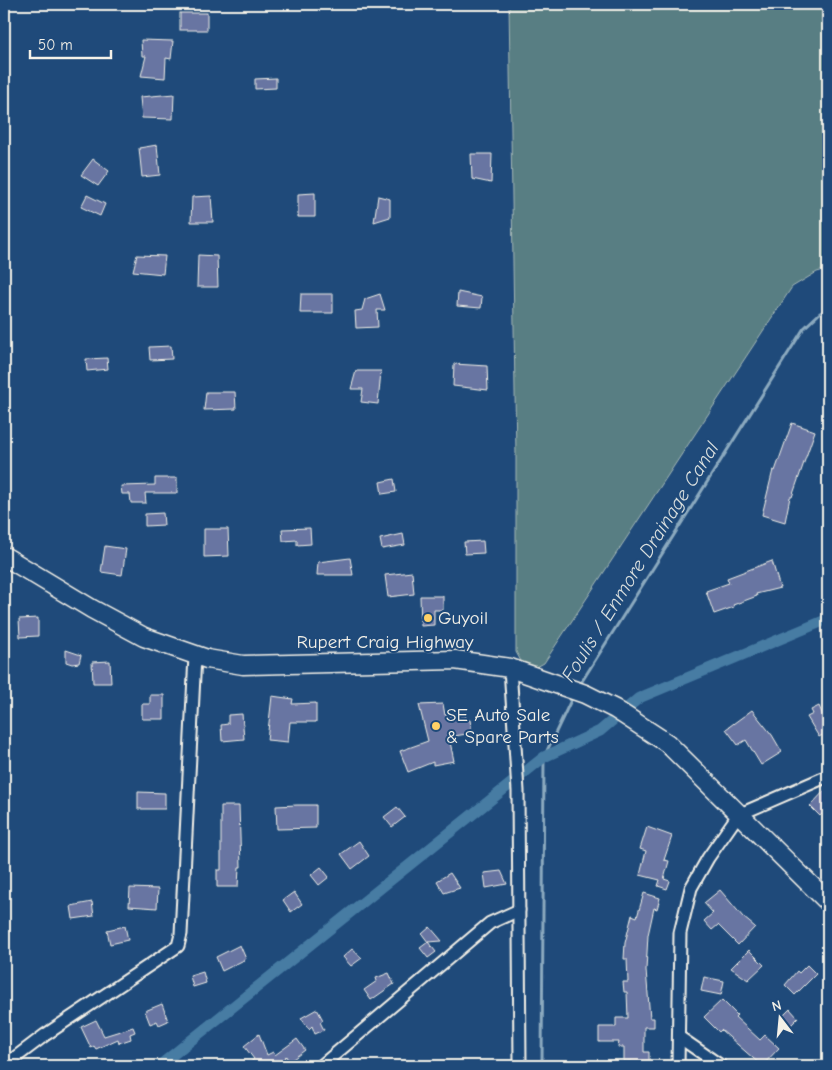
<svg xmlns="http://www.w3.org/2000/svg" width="832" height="1070" viewBox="0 0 832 1070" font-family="'Comic Neue',sans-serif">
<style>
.green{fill:#597e83;stroke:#a6b8b6}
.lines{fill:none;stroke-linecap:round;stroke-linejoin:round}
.stream{stroke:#8caabf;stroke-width:3}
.canal{stroke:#467ba3;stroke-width:11}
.building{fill:#6875a2;stroke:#f4f1e8}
.street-casing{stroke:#f4f1e8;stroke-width:15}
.primary-casing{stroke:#f4f1e8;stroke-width:21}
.street{stroke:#1f4a7a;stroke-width:11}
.primary{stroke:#1f4a7a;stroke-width:18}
.poi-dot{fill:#ffd166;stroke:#1f4a7a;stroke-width:2}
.labels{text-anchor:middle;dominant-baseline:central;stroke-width:4;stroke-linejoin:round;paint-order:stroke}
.poi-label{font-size:19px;fill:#f4f1e8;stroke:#1f4a7a;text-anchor:start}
.street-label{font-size:19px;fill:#f4f1e8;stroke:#1f4a7a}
.water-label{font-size:20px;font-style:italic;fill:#dadfde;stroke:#1f4a7a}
</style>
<rect width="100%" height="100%" fill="#1f4a7a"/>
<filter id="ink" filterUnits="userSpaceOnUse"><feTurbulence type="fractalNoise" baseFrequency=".02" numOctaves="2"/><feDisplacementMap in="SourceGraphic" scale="10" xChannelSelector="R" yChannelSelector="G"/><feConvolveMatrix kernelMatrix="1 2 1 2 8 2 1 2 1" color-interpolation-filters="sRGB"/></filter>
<g filter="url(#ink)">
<path class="green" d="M509 4H828V269L817 272 792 287 544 663 535 668 522 663 516 652V456Z"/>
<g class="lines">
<g class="stream">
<path d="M579 686 804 328 820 313 828 309"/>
<path d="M542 1066 544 757 573 696"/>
</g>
<path class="canal" d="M159 1066 544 757 600 731 639 698 828 619"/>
</g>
<g class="building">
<rect x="180" y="13" width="27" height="17"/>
<path d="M141 40 173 41 171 59 166 58 165 78 141 76 146 56H142Z"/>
<path d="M276 78V88L255 89V79Z"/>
<path d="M174 94 173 119 142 118 140 97Z"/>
<path d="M157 145 160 175 142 177 139 148Z"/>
<path d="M471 154H492L491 183 472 179Z"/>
<path d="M93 159 109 171 98 186 81 175Z"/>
<path d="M315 193V217H298V194Z"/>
<path d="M87 195 105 204 100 216 81 207Z"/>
<path d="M211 196 213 222H191L192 197Z"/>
<path d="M378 196 390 199V217L374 222Z"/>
<path d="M137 255 165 256 163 274 133 271Z"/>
<path d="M198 255 217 256 218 287H197Z"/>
<path d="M458 292 482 297 481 308 457 306Z"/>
<path d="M301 294H333V313H300Z"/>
<path d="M380 294 385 310H377L378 327 356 328 355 311 362 310 365 299Z"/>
<path d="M171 346 172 359 150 360 149 347Z"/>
<path d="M107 358 108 369 87 371 86 359Z"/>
<path d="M454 364 487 366 488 390 453 386Z"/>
<path d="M356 371H381L378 404 361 402 363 389H351Z"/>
<path d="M206 392H235L236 409 204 410Z"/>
<path d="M792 423 815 431 792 497H790L785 522 762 515 773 470 775 471Z"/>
<path d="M155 478H177V493H145L146 503H131L130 494H122L121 486 155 485Z"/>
<path d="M394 479 396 492 382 494 380 482Z"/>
<path d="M163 513 164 525 145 526V514Z"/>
<path d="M310 528 311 544 297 545V540L283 541 282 529Z"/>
<path d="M204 529H228L229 556 204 557Z"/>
<path d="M403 534 405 545 382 549 380 539Z"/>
<path d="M483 541 484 553 465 554 464 542Z"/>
<path d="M105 546 126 549 122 575 101 572Z"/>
<path d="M350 558 353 575H317L318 562Z"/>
<path d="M772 561 780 588 756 594 757 596 733 605 734 607 714 614 706 591 729 583 727 578Z"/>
<path d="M412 572 414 594 388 597 385 575Z"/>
<path d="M420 596H443V610H434V625L421 626Z"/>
<path d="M38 618V636L20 637 19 619Z"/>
<path d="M66 650 81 655 79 663 72 664 66 662Z"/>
<path d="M110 661 111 683H93L92 662Z"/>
<path d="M150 695H164V719H142V704H150Z"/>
<path d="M272 696 293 699 292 704 316 703V722H290L288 742 267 740Z"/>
<path d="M443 704 445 715 465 712 466 720H470L472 733 449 737 454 761 433 765V762L408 772 400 751 428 741 419 705Z"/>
<path d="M819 706 828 727V732L819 737 807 717 813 714 811 710Z"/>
<path d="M752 710 772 735 782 752 761 765 746 740 738 745 726 729Z"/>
<path d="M242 714 244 739 222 741 221 725 228 724V715Z"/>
<path d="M828 787V808L820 816 810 806Z"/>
<path d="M138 792 165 793V809H138Z"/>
<path d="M297 805H316V828L277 829 276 806Z"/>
<path d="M221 806H239L241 867H239L238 887H217V870H221Z"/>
<path d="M397 807 405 817 392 827 384 817Z"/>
<path d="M647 827 672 836 664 860 669 861 664 879 670 881 667 889 658 886 660 880 640 875 646 851 640 849Z"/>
<path d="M359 841 369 856 352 869 341 854Z"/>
<path d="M321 867 329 877 319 885 311 875Z"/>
<path d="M501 871 507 884 486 888 484 873Z"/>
<path d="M450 873 460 888 444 893 437 881Z"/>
<path d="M130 888 158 889 157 908 129 906Z"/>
<path d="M720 890 743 917 755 927 738 945 718 925 712 930 704 921 713 913 704 903Z"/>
<path d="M294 892 302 904 291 912 283 900Z"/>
<path d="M644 893 660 898 657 909 654 908 648 935 646 970 650 1018H654V1027H644V1052H649V1061H645V1066H631V1061L624 1062V1047H618L619 1042H599V1027H616V1018H628L627 992H624L623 982H628L627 959H624L625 943 632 915 637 917Z"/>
<path d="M92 902 94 916 73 919 71 906Z"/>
<path d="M125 926 128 940 110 944 107 930Z"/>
<path d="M430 927 442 941 428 942 436 952 428 958 420 948 428 942 422 934Z"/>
<path d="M240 945 246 959 222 971 216 957Z"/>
<path d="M352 949 362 958 351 966 343 957Z"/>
<path d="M749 950 764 965 748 980 731 968Z"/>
<path d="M807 965 816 974 795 995 785 985 797 971 799 973Z"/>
<path d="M203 972 206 983 193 987 190 976Z"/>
<path d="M389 973 394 984 371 1000 364 990 377 981 376 978Z"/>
<path d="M704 977 724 981 721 995 701 991Z"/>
<path d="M722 1000 737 1015 735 1017 760 1040 765 1035 779 1048 762 1066 721 1030 719 1032 704 1017Z"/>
<path d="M162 1004 168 1021 159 1025 157 1021 150 1024 145 1011Z"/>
<path d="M317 1009 323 1020 320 1022 324 1030 315 1034 312 1026 309 1029 301 1018Z"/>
<path d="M790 1009 798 1018 790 1026 781 1018Z"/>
<path d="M96 1020 104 1036 133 1027 135 1032 130 1034 131 1039 119 1043 118 1039 96 1049 94 1046 91 1048 81 1027Z"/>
<path d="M259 1034 267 1055 273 1052 275 1055 297 1039 305 1050 289 1062 286 1056 277 1066H246L254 1059 244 1046Z"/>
</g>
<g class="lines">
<defs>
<g id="street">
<path d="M510 668 518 791 520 1066"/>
<path d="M679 1037 721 1066"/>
<path d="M4 1066 45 1035 178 946 181 934 195 656"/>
<path d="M321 1066 490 923 519 910"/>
<path d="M678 1066 680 933 691 888 708 858 738 815 828 776"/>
</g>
<path id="primary" d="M4 556 92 609 144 637 207 659 243 665 455 660 510 668 585 694 615 709 667 743 828 902"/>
</defs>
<use href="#street" class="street-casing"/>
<use href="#primary" class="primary-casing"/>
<use href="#street" class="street"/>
<use href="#primary" class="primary"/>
</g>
</g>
<g class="poi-dot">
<circle cx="428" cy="618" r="5"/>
<circle cx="436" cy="726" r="5"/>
</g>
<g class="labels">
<g class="poi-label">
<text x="438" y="618">Guyoil</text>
<text x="446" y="715">SE Auto Sale<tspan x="446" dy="22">&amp; Spare Parts</tspan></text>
</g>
<g class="street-label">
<text x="385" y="642">Rupert Craig Highway</text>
</g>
<g class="water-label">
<text transform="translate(640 562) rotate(-58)">Foulis / Enmore Drainage Canal</text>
</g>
</g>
<rect width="832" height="1070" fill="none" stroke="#1f4a7a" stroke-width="20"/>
<rect x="10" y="10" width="812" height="1050" fill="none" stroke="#f4f1e8" stroke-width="2" filter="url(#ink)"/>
<g transform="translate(780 1018) rotate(344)" stroke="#1f4a7a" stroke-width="4" paint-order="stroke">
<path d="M0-4L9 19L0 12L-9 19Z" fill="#f4f1e8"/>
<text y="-8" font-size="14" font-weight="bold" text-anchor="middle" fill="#f4f1e8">N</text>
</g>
<path d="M30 50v8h81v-8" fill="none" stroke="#f4f1e8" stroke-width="2.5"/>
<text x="38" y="50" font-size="15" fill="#f4f1e8" stroke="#1f4a7a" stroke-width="4" paint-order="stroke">50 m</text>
</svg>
